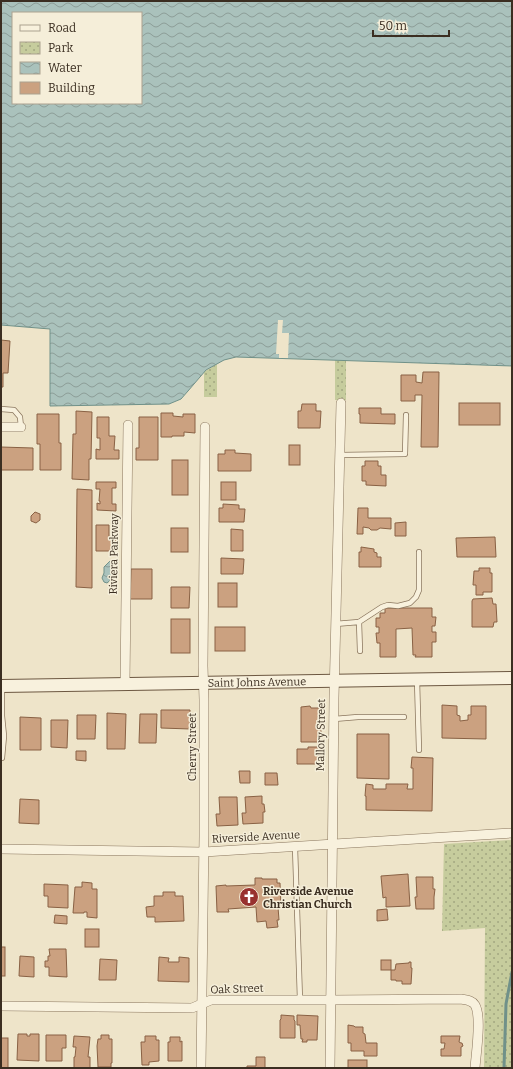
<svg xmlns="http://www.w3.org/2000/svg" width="513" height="1069" viewBox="0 0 513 1069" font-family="Bitter,serif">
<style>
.park{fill:url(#park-dots)}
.water{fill:url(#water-waves);stroke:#709189;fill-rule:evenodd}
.pier{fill:#eee4c9}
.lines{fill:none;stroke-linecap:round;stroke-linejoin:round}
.stream{stroke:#709189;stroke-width:3}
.building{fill:#cba180;stroke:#896144}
.service-casing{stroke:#8a765e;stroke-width:6}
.minor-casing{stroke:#8a765e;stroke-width:10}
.secondary-casing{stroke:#6c5741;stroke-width:14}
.service{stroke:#f8f1dd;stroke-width:4.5}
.minor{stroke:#f8f1dd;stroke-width:9}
.secondary{stroke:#f8f1dd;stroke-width:12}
.labels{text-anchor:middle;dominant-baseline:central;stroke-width:3;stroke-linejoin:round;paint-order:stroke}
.street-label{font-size:11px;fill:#3b2e21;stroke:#f5eed9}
.poi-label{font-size:11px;font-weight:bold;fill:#3b2e21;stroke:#f5eed9;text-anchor:start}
</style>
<defs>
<pattern id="park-dots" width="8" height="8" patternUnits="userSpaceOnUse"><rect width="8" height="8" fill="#c6cc9d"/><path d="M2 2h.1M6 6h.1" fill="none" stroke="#a2a680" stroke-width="1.8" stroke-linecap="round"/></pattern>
<pattern id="water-waves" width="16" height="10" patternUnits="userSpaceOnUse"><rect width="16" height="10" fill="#aac2bc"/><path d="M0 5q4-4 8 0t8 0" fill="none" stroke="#8c9e98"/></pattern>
</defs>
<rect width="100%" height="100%" fill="#eee4c9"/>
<g class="park">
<rect x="335" y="360" width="11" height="40"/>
<path d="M217 364V397H204V372Z"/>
<path d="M512 840V1068H484L485 928 442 931 444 844Z"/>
</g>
<g class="water">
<path d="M1 1H512V366L236 357 224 360 206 370 188 391 181 399 169 404 50 406V329L1 325ZM13 13H141V103H13Z"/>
<path d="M110 561 113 563C114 571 113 579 107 583L104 582 102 578 104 573V567Z"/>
</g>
<path class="pier" d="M278 320H283L282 333H289L288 358H279V354H276Z"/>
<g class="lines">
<path class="stream" d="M504 1068 506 1004 512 972"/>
</g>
<g class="building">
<path d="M1 340 10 341 8 373H3V387H1Z"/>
<path d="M423 372H439L438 447H421L422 395H415V401H401V375H416V382L422 383Z"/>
<rect x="459" y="403" width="41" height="22"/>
<path d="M302 404H316V411H321L320 428H298V411H301Z"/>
<path d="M359 408H381V414H395V424L360 423V414H359Z"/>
<path d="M76 411 92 412 91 459H89V480L72 479 73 434H76Z"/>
<path d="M161 413H173V416L183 417V414H195V433L184 432V436H172V437H161Z"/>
<path d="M37 414H59V443H61V470H40V444H37Z"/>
<path d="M97 417H109V436H115L114 450H119V459H96V449L100 450V438H97Z"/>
<path d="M139 417H158V460H136V448H139Z"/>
<rect x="289" y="445" width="11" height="20"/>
<path d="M1 447 33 448V470H1Z"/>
<path d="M225 450H235V453L251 454V471H218V454H225Z"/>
<rect x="172" y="460" width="16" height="35"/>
<path d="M365 461H378V466H381V475H386V486L366 485V481H362V466H365Z"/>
<path d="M96 482H116V488H112V504H116V511L97 510V503L100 504V501H99L100 489H96Z"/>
<rect x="221" y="482" width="15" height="18"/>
<path d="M77 489 92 490V588L76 587Z"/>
<path d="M223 504 239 505V509H245L244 522H219V508H223Z"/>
<path d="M358 508H368V518H391V529L380 528 377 530H371L369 528 363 527V534H357Z"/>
<path d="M35 512 40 514V520L36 523 31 521V516Z"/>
<path d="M406 522V536H395V523Z"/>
<path d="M96 525H109V539H116V551H96Z"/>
<rect x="171" y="528" width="17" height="24"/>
<path d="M231 529 243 530V551H231Z"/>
<path d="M495 537 496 557H457L456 538Z"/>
<path d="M361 547 374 549V552L377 553V557H381V567H359V552H361Z"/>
<path d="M221 558 244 559 243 574H221Z"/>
<path d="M479 568H490V573H492V592H483V595H476V585H473L474 571H479Z"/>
<path d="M131 569H152V599H130Z"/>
<rect x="218" y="583" width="19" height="24"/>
<path d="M171 587H190L189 608H171Z"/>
<path d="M492 598 493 604H496L497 622H494L493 627H472V601L473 599Z"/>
<path d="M385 608H432V617H436L435 626H432V632H436V642H432V657H415L416 655H413L412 628 396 629V657H380V643H377L376 633H379V627H376V618H380V613H385Z"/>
<rect x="171" y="619" width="19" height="34"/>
<rect x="215" y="627" width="30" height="24"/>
<path d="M442 705 457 706V715L460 716V721L468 720V715H471V706H486V739L442 738Z"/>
<path d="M310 706 311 708H319V721H320L321 732 319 731V742H301V707Z"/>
<path d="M161 710H190V729L161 728Z"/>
<path d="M107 713 126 714 125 749H107Z"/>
<path d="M140 714H157L156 743H139Z"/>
<path d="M77 715H96L95 739H77Z"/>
<path d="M20 717 41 718V750H20Z"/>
<path d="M51 720H68L67 748 51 747Z"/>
<path d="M357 734H389V779L357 778Z"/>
<path d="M308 747H318V755H320V764H297V749H308Z"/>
<path d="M76 751H86V761L76 760Z"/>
<path d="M412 757 433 758 432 811 366 810V796H365L366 784 373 785V789H386V784H408L407 789H413V768H411Z"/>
<path d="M239 771H250V783H240Z"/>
<path d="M265 773H277L278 785H265Z"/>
<path d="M262 796V804H264L265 812H263V823L243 824 242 813H246L245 797Z"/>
<path d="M219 797H237L238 825 217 826 216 814H220Z"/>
<path d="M20 799 39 800V824L19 823Z"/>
<path d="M408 874 410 906 386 907V897L383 898 381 876Z"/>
<path d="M416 877H433V889H435L434 897V909H416L415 897H417Z"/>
<path d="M255 878H262V879H277V883H280L281 907H278L279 920H277L278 927 267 928 266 921 257 922 256 907 228 909 229 912H217L216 886 226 885V886L255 885Z"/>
<path d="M82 882 92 883V889H97V918L87 917V912H84V913H73L75 887H82Z"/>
<path d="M44 884 68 885V908L48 907V896H44Z"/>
<path d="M163 892H175V896H183L184 921 155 922V917H147L146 907 154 906V896H163Z"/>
<path d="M387 909 388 920 377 921V910Z"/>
<path d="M55 915 67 916V924L54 923Z"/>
<rect x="85" y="929" width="14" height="18"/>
<rect x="1" y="947" width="4" height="29"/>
<path d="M49 949H66L67 977 49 976V967H45V961H48V956H50Z"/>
<path d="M20 956 34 957V977L19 976Z"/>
<path d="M159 957 169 958 168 962H179V957L189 958V982L158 981Z"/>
<path d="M100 959 117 960 116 980H99Z"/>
<rect x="381" y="960" width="10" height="10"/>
<path d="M409 962H411V968H412L411 984H402V981H396V980H391V970H395L396 964 409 963Z"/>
<path d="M281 1015 294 1016V1020L295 1021V1038H280V1020L281 1019Z"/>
<path d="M297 1015 318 1016 317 1040H307V1042H302L303 1039H301L300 1025H297Z"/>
<path d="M348 1025 354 1026 355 1027H363V1033L365 1034 366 1043H377V1056H364V1051H351V1043H348Z"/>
<path d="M18 1034H27V1036H30V1034H39V1061L17 1060Z"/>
<path d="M46 1035H66V1048H62V1061H46Z"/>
<path d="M101 1035H109V1039H112V1063H111V1067H98L97 1046 98 1039H101Z"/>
<path d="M74 1036 90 1037 88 1057H90V1068H74V1057H75L76 1047H73Z"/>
<path d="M145 1036H156V1040H159V1061L149 1062V1065H142L141 1042H145Z"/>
<path d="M441 1036H460L459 1042 461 1043H462L463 1046 461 1047V1056H441V1049H444L445 1043H441Z"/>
<path d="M170 1037H180V1042L182 1041V1061H168V1042H170Z"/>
<rect x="1" y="1038" width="7" height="30"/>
<path d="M256 1057H265V1068H247V1066H256Z"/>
<rect x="348" y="1060" width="19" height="8"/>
</g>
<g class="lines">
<defs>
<g id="service">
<path d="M1 409 14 410 20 417 21 427"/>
<path d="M340 455 405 454 406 415"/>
<path d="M359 622 382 607 388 605 398 606 410 603 416 597 419 590V552"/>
<path d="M335 624 359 622 360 651"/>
<path d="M417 680 419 750"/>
<path d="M334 719 358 717H404"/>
<path d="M2 758 4 736 2 716V686"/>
<path d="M295 847 300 1000"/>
</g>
<g id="minor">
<path d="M1 427H21"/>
<path d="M125 684 128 425"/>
<path d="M1 849 204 852 512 833"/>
<path d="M1 1006 192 1008 211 1000H330L461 999C466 1000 472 1000 475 1005 482 1017 476 1053 475 1068"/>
<path d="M201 1068 204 836V700L203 666 205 427"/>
<path d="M330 1068 334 698 341 403"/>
</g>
<g id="secondary">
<path id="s1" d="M1 686 512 678"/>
</g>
</defs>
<use href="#service" class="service-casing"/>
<use href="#minor" class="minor-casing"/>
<use href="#secondary" class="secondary-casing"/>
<use href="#service" class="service"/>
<use href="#minor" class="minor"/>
<use href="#secondary" class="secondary"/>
</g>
<defs>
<symbol id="church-disc" viewBox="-11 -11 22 22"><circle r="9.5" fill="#98312f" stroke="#f5eed9"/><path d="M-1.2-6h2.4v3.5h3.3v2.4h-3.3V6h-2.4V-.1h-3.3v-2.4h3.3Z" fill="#fff"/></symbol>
</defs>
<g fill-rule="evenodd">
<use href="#church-disc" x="238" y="886" width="22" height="22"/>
</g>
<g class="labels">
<g class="street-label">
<text transform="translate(114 554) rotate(-89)">Riviera Parkway</text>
<text stroke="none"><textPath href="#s1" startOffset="256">Saint Johns Avenue</textPath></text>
<text transform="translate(321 735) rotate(-89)">Mallory Street</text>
<text transform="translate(192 747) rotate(-90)">Cherry Street</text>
<text transform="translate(256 837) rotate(-3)">Riverside Avenue</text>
<text transform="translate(237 989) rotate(-2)">Oak Street</text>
</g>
<g class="poi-label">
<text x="263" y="891">Riverside Avenue<tspan x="263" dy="13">Christian Church</tspan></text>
</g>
</g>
<rect width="513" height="1069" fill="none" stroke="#3b2e21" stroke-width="4"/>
<rect x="12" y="12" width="130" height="92" fill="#f5eed9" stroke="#aba18f"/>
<rect x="20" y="25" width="20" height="6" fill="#f8f1dd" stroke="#aba18f"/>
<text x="48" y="32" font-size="12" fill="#3b2e21">Road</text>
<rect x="20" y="42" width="20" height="12" fill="url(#park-dots)" stroke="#aba18f"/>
<text x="48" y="52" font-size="12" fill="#3b2e21">Park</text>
<rect x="20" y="62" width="20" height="12" fill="url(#water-waves)" stroke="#aba18f"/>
<text x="48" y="72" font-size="12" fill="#3b2e21">Water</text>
<rect x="20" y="82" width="20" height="12" fill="#cba180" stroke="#aba18f"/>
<text x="48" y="92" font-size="12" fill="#3b2e21">Building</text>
<path d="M373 30v6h76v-6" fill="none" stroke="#3b2e21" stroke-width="2"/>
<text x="379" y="30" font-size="12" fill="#3b2e21" stroke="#f5eed9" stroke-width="3" paint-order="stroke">50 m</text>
</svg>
